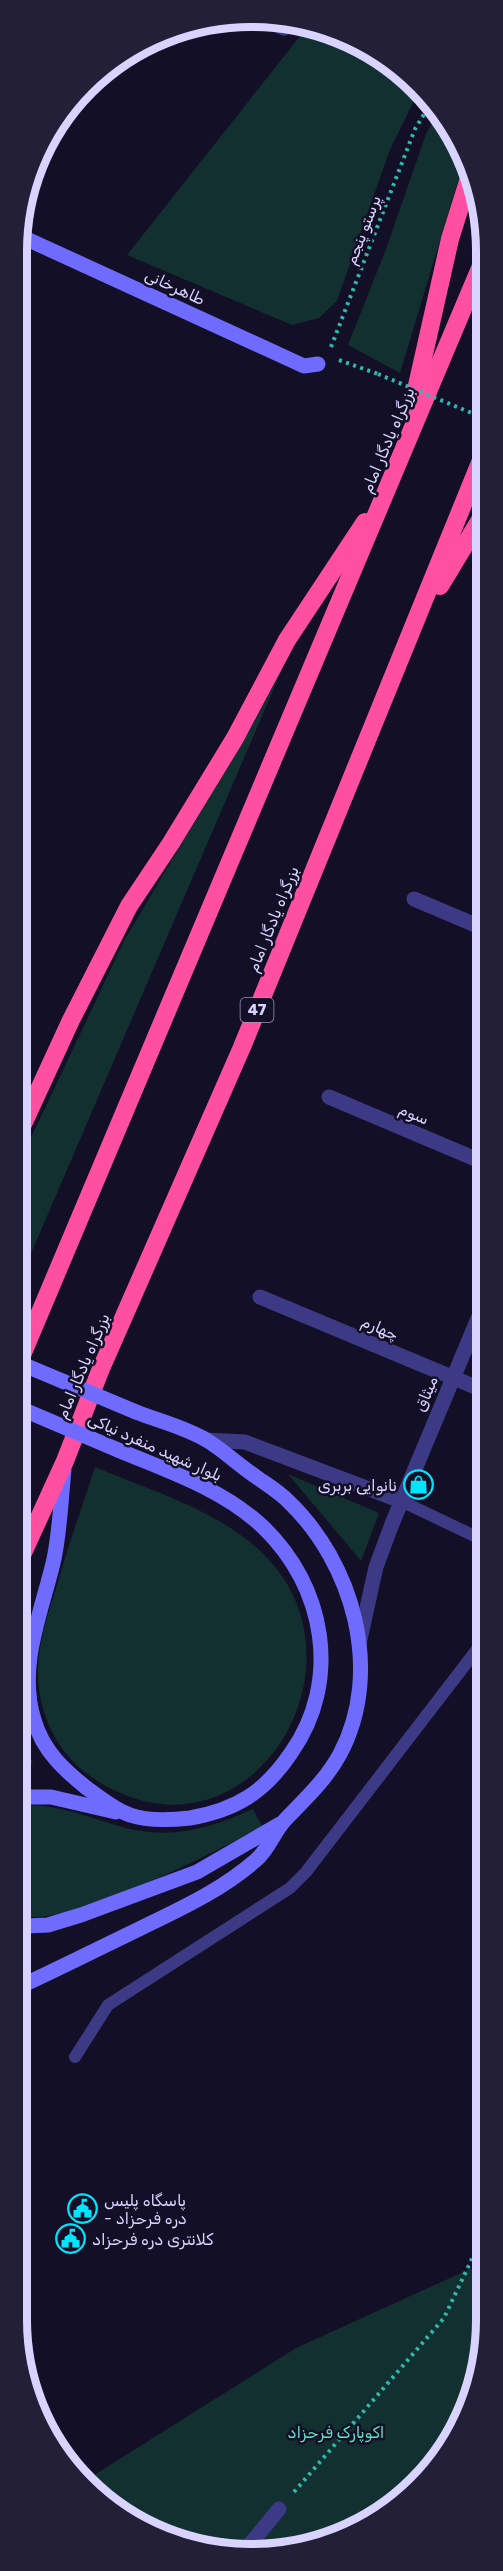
<svg xmlns="http://www.w3.org/2000/svg" width="503" height="2571" viewBox="0 0 503 2571" font-family="Rubik,'Noto Sans Arabic',sans-serif">
<style>
.green{fill:#12302f}
.lines{fill:none;stroke-linecap:round;stroke-linejoin:round}
.path{stroke:#2fb8b0;stroke-width:4;stroke-dasharray:3 4.5;stroke-linecap:butt}
.lane{stroke:#3d3a85;stroke-width:12}
.street{stroke:#3d3a85;stroke-width:15}
.secondary{stroke:#6f6bff;stroke-width:15}
.highway{stroke:#ff4fa3;stroke-width:18}
.path-bridge{stroke:#2fb8b0;stroke-width:4;stroke-dasharray:3 4.5;stroke-linecap:butt}
.secondary-bridge{stroke:#6f6bff;stroke-width:15}
.labels{text-anchor:middle;dominant-baseline:central;stroke-width:5;stroke-linejoin:round;paint-order:stroke}
.shield{fill:#130f26;stroke:#9e99be;stroke-width:1.5}
.shield-label{font-size:15px;font-weight:bold;fill:#d9d4ff}
.street-label{font-size:16px;fill:#d9d4ff;stroke:#130f26}
.poi-label{font-size:16px;fill:#d9d4ff;stroke:#130f26;text-anchor:start}
.park-label{font-size:16px;fill:#5fe0c0;stroke:#130f26}
.rim{fill:none;stroke:#d9d4ff;stroke-width:8}
</style>
<rect width="100%" height="100%" fill="#130f26"/>
<g class="green">
<path d="M308 26 356 41 420 88 389 152 337 301 319 318 292 325 127 255Z"/>
<path d="M438 113 462 148 465 158 400 373 348 345 386 249 426 134Z"/>
<path d="M290 651 17 1286 18 1165 125 939 261 710Z"/>
<path d="M95 1467C149 1490 212 1508 257 1548 384 1660 245 1884 90 1776 56 1752 37 1711 38 1669 39 1643 46 1619 54 1595 66 1552 81 1510 95 1467Z"/>
<path d="M288 1474 379 1513 361 1561Z"/>
<path d="M17 1726 33 1764 17 1768Z"/>
<path d="M30 1805C60 1806 87 1816 115 1825 166 1841 207 1830 253 1809L262 1826C221 1850 58 1932 17 1915V1808Z"/>
<path d="M485 2262V2350L462 2424 406 2496 327 2542 236 2554 148 2530 83 2482 296 2348Z"/>
</g>
<g class="lines">
<g class="path">
<path d="M331 347 415 129 431 103"/>
<path d="M339 360 378 374"/>
<path d="M294 2492 444 2318 485 2231"/>
</g>
<g class="lane">
<path d="M401 1501 485 1541"/>
<path d="M75 2057 108 2005 290 1888 306 1872 485 1639"/>
</g>
<g class="street">
<path d="M265 20 284 28"/>
<path d="M480 691 486 693"/>
<path d="M414 899 485 929"/>
<path d="M329 1097 485 1163"/>
<path d="M260 1297 485 1391"/>
<path d="M206 1440 245 1442 401 1501"/>
<path d="M359 1644 376 1567 392 1524 485 1302"/>
<path d="M243 2553 279 2509"/>
</g>
<g class="secondary">
<path d="M18 235 304 366 318 364"/>
<path d="M64 1470C61 1499 60 1530 54 1559 42 1612 17 1665 34 1720 43 1751 64 1770 88 1789 100 1798 117 1811 130 1815 147 1821 172 1820 190 1818 236 1810 265 1792 291 1753 342 1681 325 1586 263 1527 223 1489 168 1471 118 1450"/>
<path d="M17 1797H51L116 1812"/>
<path d="M17 1924 26 1926 48 1925 81 1915 197 1872 280 1824"/>
<path d="M17 1988C58 1969 98 1949 139 1929 180 1909 222 1890 256 1860 268 1850 274 1832 285 1820 305 1799 326 1780 340 1754 384 1671 353 1563 288 1501 278 1491 266 1484 255 1476 239 1465 224 1451 208 1441 187 1428 159 1421 136 1412"/>
</g>
<g class="highway">
<path d="M411 412 450 239 470 175"/>
<path d="M440 586 486 510"/>
<path d="M18 1135 71 1020 129 906 171 843 235 738 287 640 365 522"/>
<path d="M17 1367 486 254"/>
<path d="M17 1566 65 1461 100 1371 242 1047 486 448"/>
</g>
<path class="path-bridge" d="M378 374 486 419"/>
<g class="secondary-bridge">
<path d="M17 1362 136 1412"/>
<path d="M17 1407 118 1450"/>
</g>
</g>
<defs>
<symbol id="shop-ring" viewBox="-11 -11 22 22"><circle r="9.5" fill="#130f26" stroke="#00e5ff" stroke-width="1.5"/><path d="M-5-2.5h2.3a2.7 3.5 0 0 1 5.4 0H5L5.5 6h-11ZM-1.5-2.5h3a1.5 2.3 0 0 0-3 0Z" fill="#00e5ff"/></symbol>
<symbol id="civic-ring" viewBox="-11 -11 22 22"><circle r="9.5" fill="#130f26" stroke="#00e5ff" stroke-width="1.5"/><path d="M-.6-6.5H3V-4.5H.6V-3L4-1V1h2V6H-6V1h2V-1L-.6-3ZM-1.2 2.5V6h2.4V2.5Z" fill="#00e5ff"/></symbol>
</defs>
<g fill-rule="evenodd">
<use href="#shop-ring" x="402" y="1468" width="33" height="33"/>
<use href="#civic-ring" x="66" y="2192" width="33" height="33"/>
<use href="#civic-ring" x="54" y="2222" width="33" height="33"/>
</g>
<g class="labels">
<rect class="shield" x="240.5" y="998" width="33" height="24" rx="4.5"/>
<g class="shield-label">
<text x="257" y="1010">47</text>
</g>
<g class="street-label">
<text transform="translate(363 230) rotate(-69)">پرستو پنجم</text>
<text transform="translate(175 287) rotate(25)">طاهرخانی</text>
<text transform="translate(388 440) rotate(-67)">بزرگراه یادگار امام</text>
<text transform="translate(273 919) rotate(-68)">بزرگراه یادگار امام</text>
<text transform="translate(414 1114) rotate(23)">سوم</text>
<text transform="translate(380 1328) rotate(23)">چهارم</text>
<text transform="translate(83 1366) rotate(-67)">بزرگراه یادگار امام</text>
<text transform="translate(426 1394) rotate(-67)">میثاق</text>
<text transform="translate(155 1447) rotate(24)">بلوار شهید منفرد نیاکی</text>
</g>
<g class="poi-label">
<text x="397" y="1485" text-anchor="end">نانوایی بربری</text>
<text x="104" y="2200">پاسگاه پلیس<tspan x="104" dy="18">- دره فرحزاد</tspan></text>
<text x="92" y="2239">کلانتری دره فرحزاد</text>
</g>
<g class="park-label">
<text x="336" y="2432">اکوپارک فرحزاد</text>
</g>
</g>
<path d="M0 0H503V2571H0ZM251 27H252A224 224 0 0 1 476 251V2320A224 224 0 0 1 252 2544H251A224 224 0 0 1 27 2320V251A224 224 0 0 1 251 27Z" fill="#231f37" fill-rule="evenodd"/>
<path class="rim" d="M251 27H252A224 224 0 0 1 476 251V2320A224 224 0 0 1 252 2544H251A224 224 0 0 1 27 2320V251A224 224 0 0 1 251 27Z"/>
</svg>
